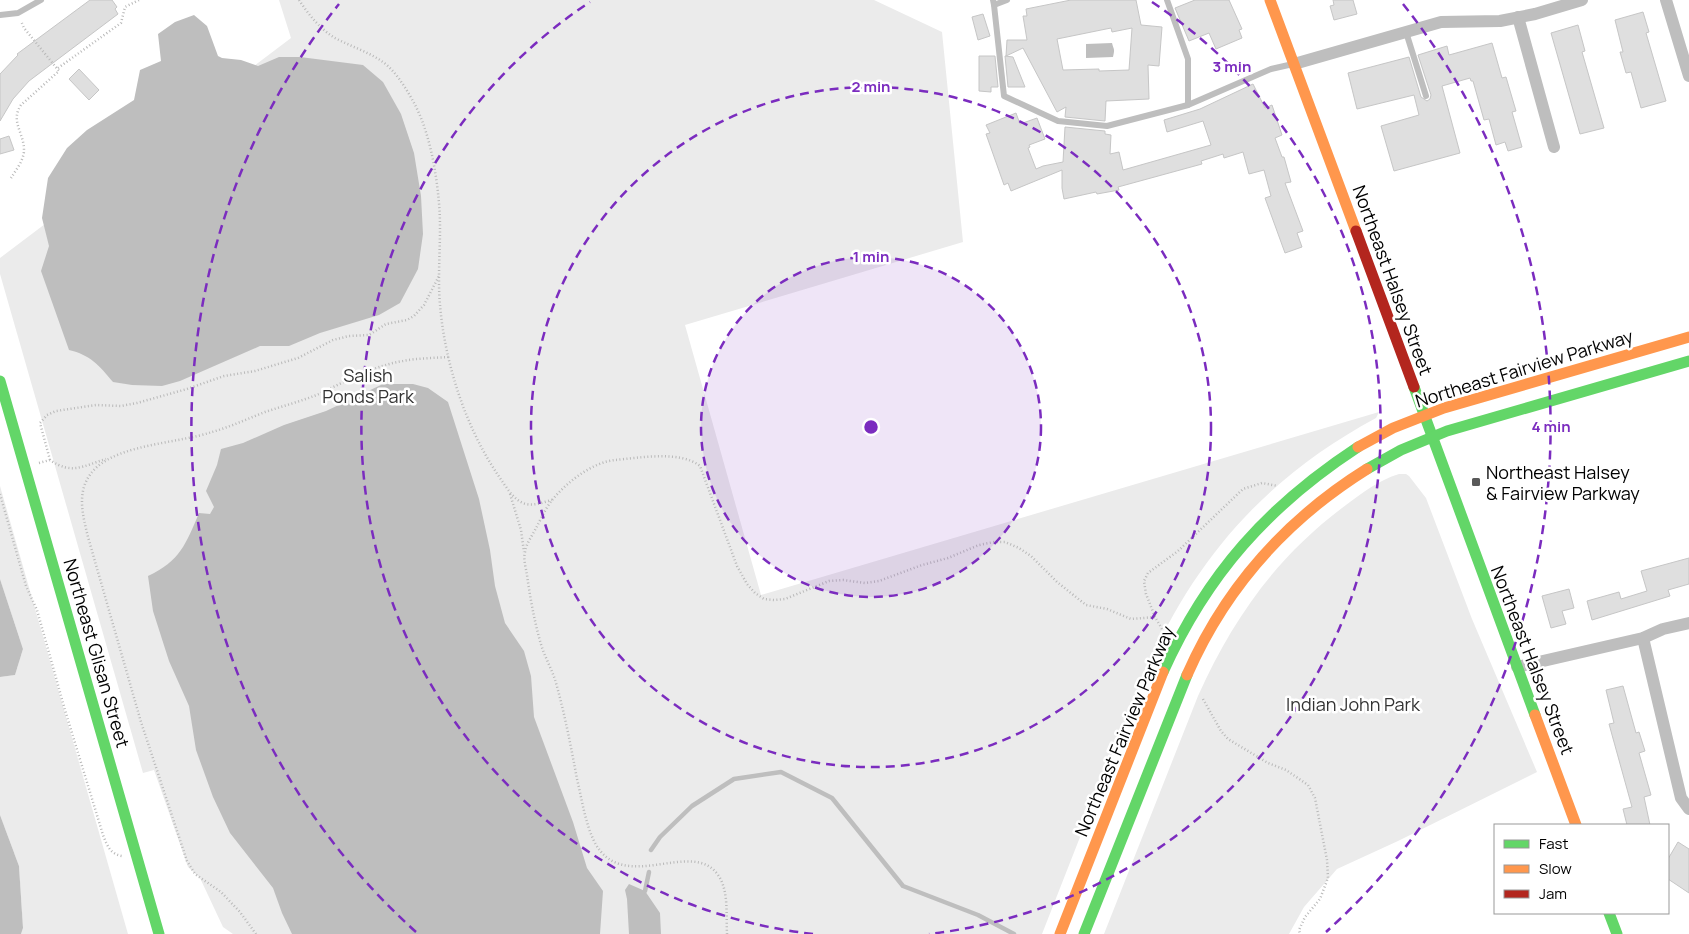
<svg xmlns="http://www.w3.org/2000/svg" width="1689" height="934" viewBox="0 0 1689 934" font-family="Manrope,sans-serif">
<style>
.green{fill:#ebebeb}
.water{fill:#bebebe}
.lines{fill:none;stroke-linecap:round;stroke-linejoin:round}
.stream{stroke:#bebebe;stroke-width:4.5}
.building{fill:#dfdfdf;stroke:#c6c6c6;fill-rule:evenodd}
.path{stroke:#b9b9b9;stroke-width:2.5;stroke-dasharray:1 2.5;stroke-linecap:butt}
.lane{stroke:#bebebe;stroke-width:6}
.street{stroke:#bebebe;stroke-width:12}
.fast{stroke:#63d668;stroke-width:11}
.slow{stroke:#ff974d;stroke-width:11}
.jam{stroke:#b3261e;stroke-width:11}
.ring{fill:none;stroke:#7b2cbf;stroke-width:2.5;stroke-dasharray:9 6}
.poi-dot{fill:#595959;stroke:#fff;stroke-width:2}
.labels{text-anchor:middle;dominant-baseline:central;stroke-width:5;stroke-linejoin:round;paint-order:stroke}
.street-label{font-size:18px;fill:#000;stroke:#fff}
.park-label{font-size:18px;fill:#323232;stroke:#fff}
.poi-label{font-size:18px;fill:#000;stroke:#fff;text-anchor:start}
.centre{fill:#7b2cbf;stroke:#fff;stroke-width:2.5}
.ring-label{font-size:15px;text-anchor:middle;font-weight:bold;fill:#7b2cbf;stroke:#fff;stroke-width:5;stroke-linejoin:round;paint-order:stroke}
</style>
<rect width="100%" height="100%" fill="#fff"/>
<g class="green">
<path d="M279 0H874L942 32 963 242 685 325 761 595 1379 412 1376 418C1265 478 1195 558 1144 674L1042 934H233L223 927 200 878 188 867 154 770 143 773 0 274V258L291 38Z"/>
<path d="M1399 474H1406L1409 476 1426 498 1472 619 1537 772 1398 841 1337 869 1304 907 1289 934H1104L1198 696C1233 618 1277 556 1346 505 1362 493 1379 480 1399 474Z"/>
<path d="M0 486 128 934H21L23 928 19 866 0 815V677L15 675 23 649 0 579Z"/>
</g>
<g class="water">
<path d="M194 15 207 26 218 56 222 58 241 60 258 66 279 57H300L363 65 383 82 401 114 414 153 421 196 423 234 418 269 400 303 379 315 320 333 289 346H260L180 381 162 386 132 385 113 382C99 365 90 355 69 350L41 271 49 246 42 218 48 178 67 148 87 130 134 100 140 70 161 61 158 34 175 22Z"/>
<path d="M1112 43C1114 51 1115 48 1113 57L1086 58V44Z"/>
<path d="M383 384H413L428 388 448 402 479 499 490 550 495 586 505 623 524 651 531 676 534 717 573 822 587 868 603 891 600 934H292L282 913 273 888 230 833 213 797 196 750 189 706 169 661 153 611 148 576C180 561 186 544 199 513L210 514 214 507 206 491 217 465 221 449 243 443 284 425 326 411Z"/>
<path d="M0 579 23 649 15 675 0 677Z"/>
<path d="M0 815 19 866 23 928 21 934H0Z"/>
<path d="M629 884 645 891 660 913 661 934H629L627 899 625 890Z"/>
</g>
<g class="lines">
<g class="stream">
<path d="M651 850 660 837 692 806 734 779 781 772 832 798 903 886 978 915 1014 934"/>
<path d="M645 891 649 872"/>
</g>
</g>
<g class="building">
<path d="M90 0H112L117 7 115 9 118 14 29 81 13 99 0 121V74L18 55 17 54Z"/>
<path d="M1071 0H1136L1141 25 1162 27 1159 66 1148 65 1149 99 1106 101 1105 121 1065 117 1066 107 1057 112 1023 48 1006 56 1007 40H1027L1023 16H1027L1026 9ZM1111 28 1112 32 1132 28 1129 70 1099 71V69L1063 70 1057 39Z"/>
<path d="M1195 0H1229L1242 29 1239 30 1242 38 1216 49 1209 33 1189 41 1175 8Z"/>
<path d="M1333 0H1353L1357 14 1334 20 1330 6 1334 5Z"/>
<path d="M1643 12 1649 32 1646 33 1666 101 1641 108 1631 72 1626 73 1620 52H1623L1615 20Z"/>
<path d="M983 14 990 36 978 40 972 17Z"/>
<path d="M1578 25 1585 51 1582 52 1604 128 1580 134 1551 33Z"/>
<path d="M1492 43 1502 78 1506 77 1516 111 1512 112 1522 147 1508 151 1505 142 1496 145 1489 119 1484 120 1473 81H1471L1470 78 1442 86 1460 153 1394 171 1381 126 1419 115 1414 95 1357 109 1348 73 1409 57 1421 97 1427 101 1430 99 1431 95 1418 55 1447 46 1449 55Z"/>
<path d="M979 56H995L998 87H991V92L979 91Z"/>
<path d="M1005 56 1013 57 1025 87H1008Z"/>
<path d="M79 69 99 90 89 100 69 79Z"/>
<path d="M1253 84 1265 108 1272 105 1282 135 1275 138 1282 157H1284L1291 182 1285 183 1303 231 1297 233 1302 247 1285 253 1265 198 1271 196 1264 170 1249 174 1243 152 1224 158 1223 154 1201 161 1202 164 1118 187 1119 190 1097 194 1096 192 1064 199 1062 188V170L1011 191 1008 183 1004 185 986 134 990 133 986 125 1016 113 1020 124 1037 118 1045 139 1029 145 1030 147 1028 148 1036 169 1043 166 1063 162 1065 127 1105 131V134L1111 135 1110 154 1119 152 1123 170 1211 145 1203 121 1167 132 1164 120 1200 109Z"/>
<path d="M9 136 14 150 0 154V139Z"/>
<path d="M1689 558V584L1668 590 1670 596 1592 620 1587 601 1619 592 1621 599 1647 591 1641 571Z"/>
<path d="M1569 589 1574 608 1562 611 1566 624 1551 628 1542 596Z"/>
<path d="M1623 686 1636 733 1639 732 1645 751 1639 753 1651 795 1644 797 1650 825H1627L1623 809 1632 807 1609 724 1614 723 1606 690Z"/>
<path d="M1678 842 1689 849V893L1668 879V859Z"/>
</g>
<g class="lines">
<g class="path">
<path d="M299 0C309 15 320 29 335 38 350 46 366 51 380 60 394 69 404 85 413 101 429 130 436 169 439 203 442 237 437 271 440 305 445 364 466 429 500 478 507 488 514 501 526 504 535 506 544 502 552 500"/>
<path d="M58 68 121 23 125 7 139 0"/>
<path d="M11 178C16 170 24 160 24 150 24 133 10 121 21 105L59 71 24 28 21 21"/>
<path d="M50 460 40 423 47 415 56 411 96 405 121 406 137 403 187 389 224 376 255 371 298 358 333 340 349 336 369 335 386 324 407 320 414 316 424 305 439 276"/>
<path d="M39 463 50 460C72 475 83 466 106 459"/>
<path d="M0 494 26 586 37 610 65 710 103 835C107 845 110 854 122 856"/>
<path d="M510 494 521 530 524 552"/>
<path d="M1162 629 1155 617 1146 594 1144 581 1148 573 1178 551 1243 489 1262 483 1278 486"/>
<path d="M1203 699 1221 731 1228 739 1268 763 1286 770 1308 785 1315 798 1327 860 1328 878 1320 899 1305 917 1299 930 1300 934"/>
<path d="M256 934 240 912 221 892 195 874 187 861 141 722 88 537C82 512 75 487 97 467 123 444 179 443 212 432 230 427 247 419 265 412 283 406 302 401 319 394 346 381 373 366 403 361 418 358 434 358 449 357"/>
<path d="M727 934C726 916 729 890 718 875 692 837 622 897 594 841 585 822 582 800 577 779 571 747 565 715 556 683 552 669 544 656 540 641 534 619 530 597 527 575 526 568 523 559 525 552 526 544 532 536 536 528 541 519 546 507 553 499 567 482 593 462 615 460 639 458 680 450 700 466L737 566 747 584 755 593 764 599 774 600 785 599 829 581 843 580 865 583 879 581 922 565 948 558 979 545 994 542H1005L1019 548 1031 556 1057 582 1086 605 1107 609 1131 619 1155 617"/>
</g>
<g class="lane">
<path d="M993 0 994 5 1007 0"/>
<path d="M1167 0 1188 59V105L1271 69 1293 64"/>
<path d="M994 5 1004 96 1058 121 1107 126 1188 105"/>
<path d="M0 15 18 13 41 0"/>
<path d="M1406 32 1426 96"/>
</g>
<g class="street">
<path d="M1666 0 1689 76"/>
<path d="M1518 17 1554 147"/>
<path d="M1294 64 1441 22 1500 21 1535 14 1582 0"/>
<path d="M1643 638 1681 798 1689 809"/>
<path d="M1517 667 1643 638 1663 629 1689 623"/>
</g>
<g class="fast">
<path d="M0 381 159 934"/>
<path d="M1414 387 1535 715"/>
<path d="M1367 469 1401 450 1447 431 1689 361"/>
<path d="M1163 672C1207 574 1268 506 1358 447"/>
<path d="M1609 913 1617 934"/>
<path d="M1084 934 1187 675"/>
</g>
<g class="slow">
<path d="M1270 0 1356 231"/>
<path d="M1358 447 1393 428 1444 408 1689 337"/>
<path d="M1187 675C1225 588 1287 519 1367 469"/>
<path d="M1535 715 1576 825"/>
<path d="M1060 934 1163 672"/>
</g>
<path class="jam" d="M1356 231 1414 387"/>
</g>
<circle cx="871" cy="427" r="170" fill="#7b2cbf" fill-opacity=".12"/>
<g class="ring">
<circle cx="871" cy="427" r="170"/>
<circle cx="871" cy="427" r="340"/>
<path d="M813 934A510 510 0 0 1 590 2M1152 2A510 510 0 0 1 929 934"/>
<path d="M416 932A680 680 0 0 1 339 4M1403 4A680 680 0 0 1 1326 932"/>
</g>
<rect class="poi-dot" x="1471" y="477" width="10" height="10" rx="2.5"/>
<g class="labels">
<g class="street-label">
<text transform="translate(1393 280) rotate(70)">Northeast Halsey Street</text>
<text transform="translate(1524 368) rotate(-17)">Northeast Fairview Parkway</text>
<text transform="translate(97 653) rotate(74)">Northeast Glisan Street</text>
<text transform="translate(1533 660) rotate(69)">Northeast Halsey Street</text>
<text transform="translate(1124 731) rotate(-67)">Northeast Fairview Parkway</text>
</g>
<g class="park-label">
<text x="368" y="375">Salish<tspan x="368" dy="21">Ponds Park</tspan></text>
<text x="1353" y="704">Indian John Park</text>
</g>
<g class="poi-label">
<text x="1486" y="472">Northeast Halsey<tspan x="1486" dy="21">&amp; Fairview Parkway</tspan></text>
</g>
</g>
<circle cx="871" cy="427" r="8" class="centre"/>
<g class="ring-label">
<text x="1232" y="72">3 min</text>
<text x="871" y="92">2 min</text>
<text x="871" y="262">1 min</text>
<text x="1551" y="432">4 min</text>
</g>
<rect x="1494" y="824" width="175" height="90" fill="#ffffff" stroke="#999999"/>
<rect x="1504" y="840" width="25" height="8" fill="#63d668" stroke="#999999"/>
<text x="1539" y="849" font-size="15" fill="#000000">Fast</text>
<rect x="1504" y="865" width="25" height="8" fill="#ff974d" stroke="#999999"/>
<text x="1539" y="874" font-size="15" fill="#000000">Slow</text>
<rect x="1504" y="890" width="25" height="8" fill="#b3261e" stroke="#999999"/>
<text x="1539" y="899" font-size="15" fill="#000000">Jam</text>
</svg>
